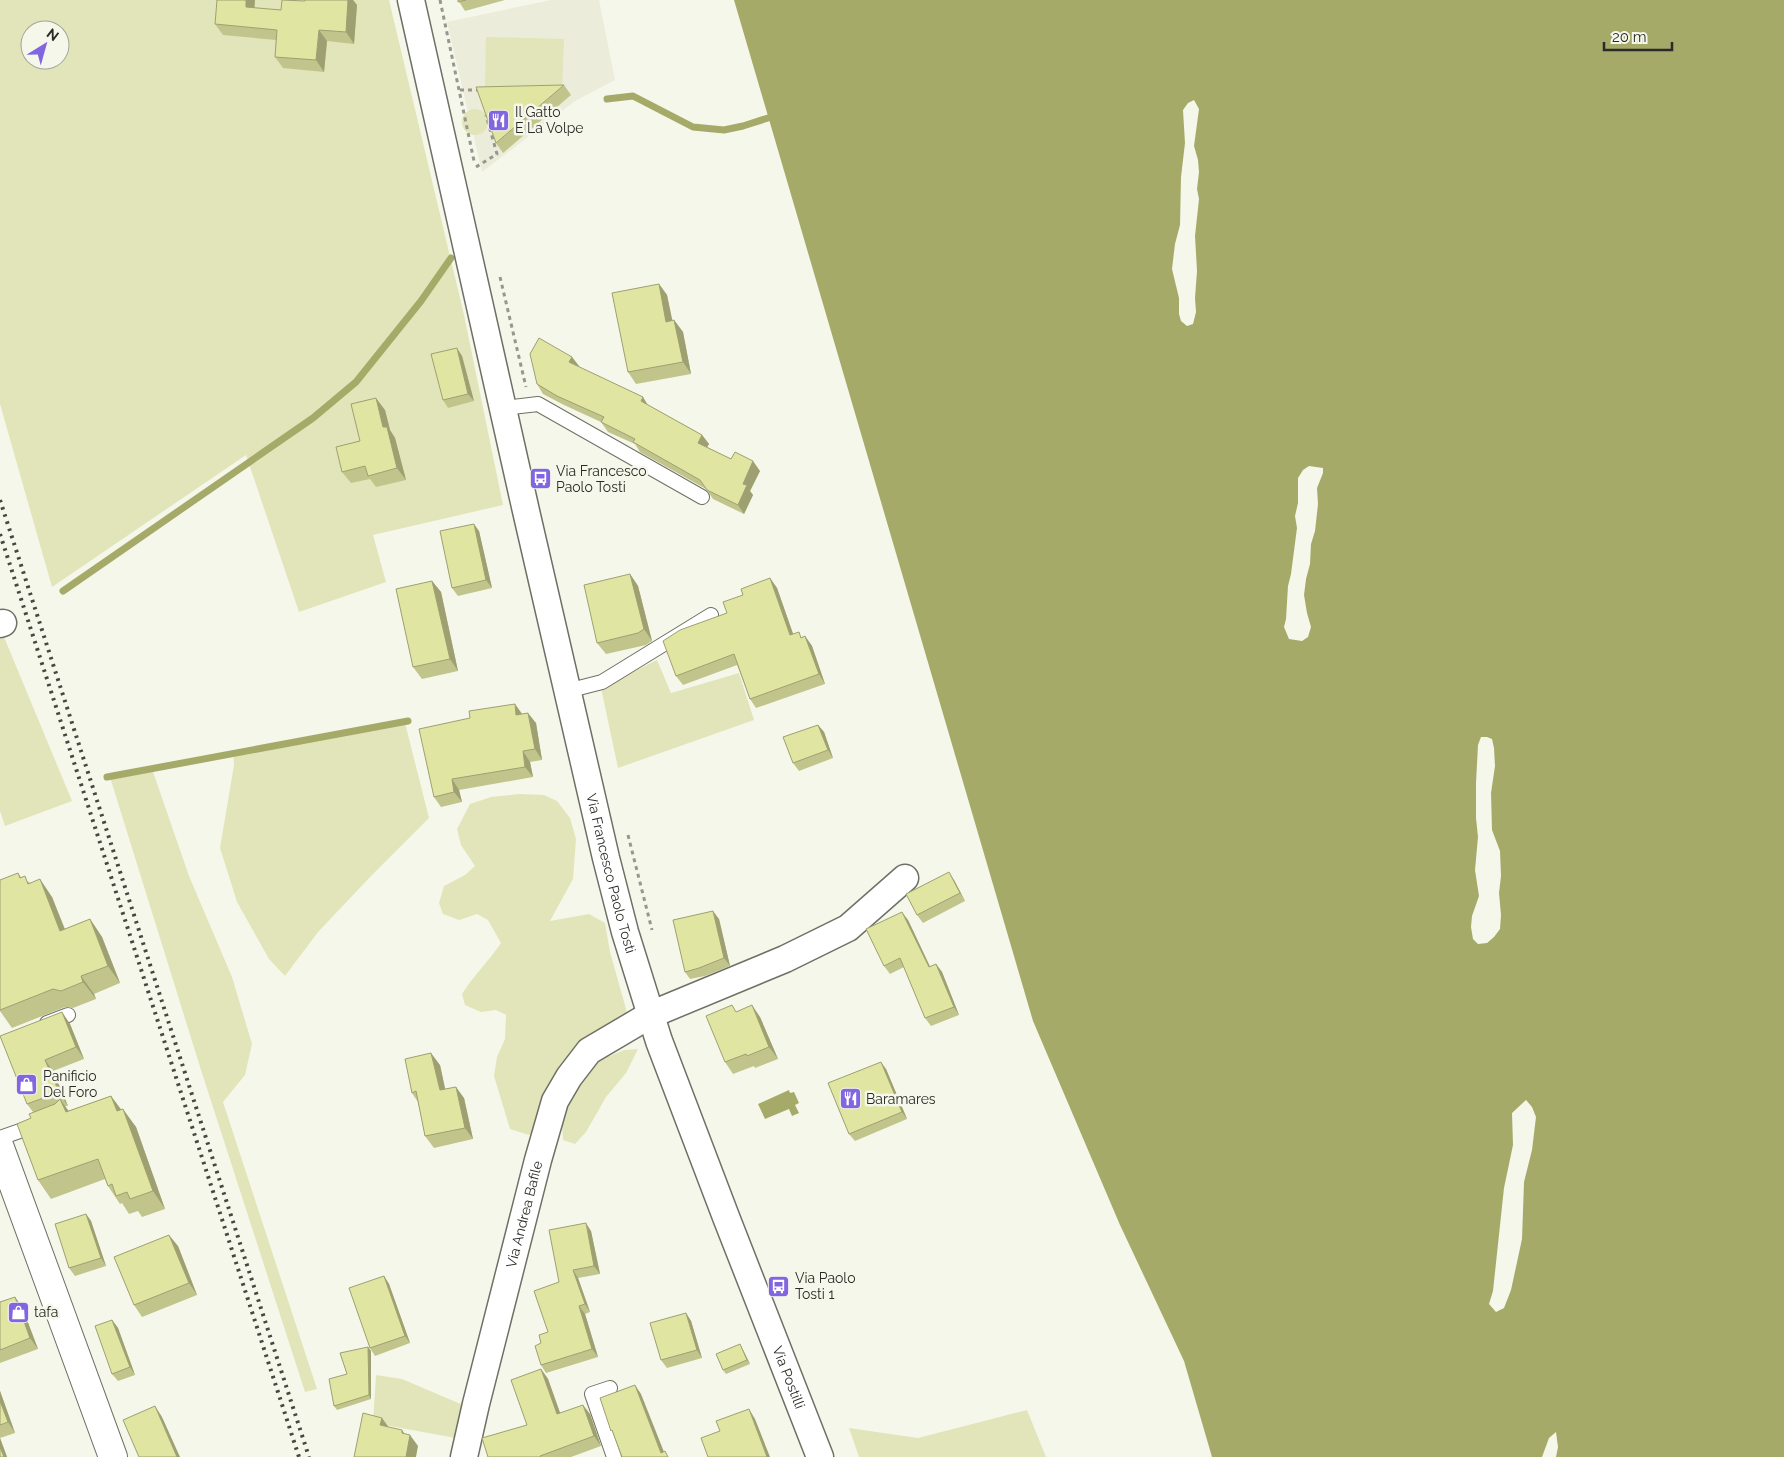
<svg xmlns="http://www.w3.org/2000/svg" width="1784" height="1457" viewBox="0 0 1784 1457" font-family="Raleway,sans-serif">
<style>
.built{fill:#ebecd9}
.green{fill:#e2e5b9;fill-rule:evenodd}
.water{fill:#a6aa69}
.pier{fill:#f6f7eb}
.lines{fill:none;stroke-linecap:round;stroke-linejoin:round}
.stream{stroke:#a6aa69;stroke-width:7}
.lane-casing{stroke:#6f7065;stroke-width:16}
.street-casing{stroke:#6f7065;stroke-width:29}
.secondary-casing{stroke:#6f7065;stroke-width:30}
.path{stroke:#96978e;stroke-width:3;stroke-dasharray:4 4;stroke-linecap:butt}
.lane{stroke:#fff;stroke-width:14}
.street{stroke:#fff;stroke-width:26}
.secondary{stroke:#fff;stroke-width:28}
.rail{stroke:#464741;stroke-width:4;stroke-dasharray:2.5 5;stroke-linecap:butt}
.wall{fill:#c2c58b}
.shaded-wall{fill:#9ea071}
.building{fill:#e1e5a2;stroke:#9ea071}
.labels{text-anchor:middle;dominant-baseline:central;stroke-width:5;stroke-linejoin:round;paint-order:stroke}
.poi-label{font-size:14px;fill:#2a2b26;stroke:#f6f7eb;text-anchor:start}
.street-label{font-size:14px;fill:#2a2b26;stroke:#f6f7eb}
</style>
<rect width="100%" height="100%" fill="#f6f7eb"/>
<path class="built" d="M551 0H599L615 80 575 101 482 172 447 22Z"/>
<g class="green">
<path d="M0 0H389L464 315 503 505 373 535 386 582 299 612 246 455 52 587 0 404ZM30 30H60V60H30Z"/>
<path d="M486 37 564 39 562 89 485 87Z"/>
<circle cx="475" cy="122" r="13"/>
<path d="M4 637 72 801 5 826 0 811V639Z"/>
<path d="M657 660 671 693 739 673 754 720 618 768 601 688Z"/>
<path d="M404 719 429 818 371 876 318 932 285 976 269 959 237 902 220 848 234 765 233 751Z"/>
<path d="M151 766 189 876 232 977 252 1044 245 1075 223 1102 317 1389 305 1392 201 1070 109 774Z"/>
<path d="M519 794 544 795 557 801 570 818 576 839 573 879 550 921 589 914 605 923 610 952 628 1016 591 1040 610 1056 624 1050 638 1049 626 1073 606 1097 586 1132 575 1144 563 1140 562 1124 538 1130 529 1135 510 1129 494 1076 497 1057 505 1039 506 1015 496 1010 481 1012 465 1005 462 994C473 976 489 961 501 943L488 920 477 914 459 920 443 914 439 903 444 886 465 875 475 866 461 845 457 829 470 804 491 797Z"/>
<path d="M376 1375 402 1379 463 1405 456 1438 373 1423Z"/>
<path d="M1027 1410 1046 1457H859L849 1428 918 1438Z"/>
</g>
<g class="water">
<path d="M734 0H1784V1457H1212L1184 1361 1120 1225 1033 1021Z"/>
<path d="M789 1090 790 1093 794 1092 799 1103 795 1105 799 1113 792 1116 789 1109 765 1119 758 1104Z"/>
</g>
<g class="pier">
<path d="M1194 100 1199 109 1194 146 1198 160 1199 172 1197 189 1199 199 1195 236 1197 271 1195 298 1196 312 1193 324 1187 326 1181 321 1179 314V298L1172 269 1175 244 1180 225 1181 177 1185 143 1183 110 1188 103Z"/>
<path d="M1309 466 1323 468V473L1317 488 1318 504 1315 531 1311 544 1310 564 1306 579 1304 595 1307 613 1311 627 1308 637 1302 641 1289 639 1284 627 1286 619 1288 586 1291 574 1297 528 1295 516 1298 503V478L1303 470Z"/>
<path d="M1481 737H1487L1492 739 1494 748 1495 766 1491 793 1492 830 1500 851 1501 876 1499 893 1501 915 1500 929 1494 937 1487 943 1478 944 1473 939 1471 927 1472 916 1479 896 1475 870 1478 837 1476 818V783L1478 745Z"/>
<path d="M1526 1100 1532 1107 1536 1117 1532 1150 1524 1182 1522 1239 1511 1290 1504 1308 1496 1312 1489 1304 1493 1291 1504 1188 1513 1145 1512 1113Z"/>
<path d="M1556 1432 1558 1447 1556 1457H1542L1549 1438Z"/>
</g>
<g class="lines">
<g class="stream">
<path d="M607 99 633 96 693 127 724 130 743 126 768 118"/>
<path d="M63 591 313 418 356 382 421 301 451 258"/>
<path d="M107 777 408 721"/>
</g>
<defs>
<g id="lane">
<path d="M503 408 538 404 702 497"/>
<path d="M567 691 602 682 711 615"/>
<path d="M47 1023 68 1015"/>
<path d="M0 1138 37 1125"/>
<path d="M610 1388 592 1394 614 1457"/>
</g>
<g id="street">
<path id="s1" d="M411 0 526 511 606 858 625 932 659 1041 726 1217 820 1457"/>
<path d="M0 624 3 623"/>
<path id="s2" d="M464 1457 476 1404 538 1160 555 1101 569 1077 589 1051 650 1015 785 959 848 928 905 878"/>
</g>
<path id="secondary" d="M0 1148 113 1457"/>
</defs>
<use href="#lane" class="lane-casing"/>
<use href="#street" class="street-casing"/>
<use href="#secondary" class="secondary-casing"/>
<g class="path">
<path d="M440 0 474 161"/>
<path d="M460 90H479L480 93"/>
<path d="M476 167 497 154 486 115"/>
<path d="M500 277 526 387"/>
<path d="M628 835 652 930"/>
</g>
<use href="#lane" class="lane"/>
<use href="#street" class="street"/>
<use href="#secondary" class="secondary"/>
<g class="rail">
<path d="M0 500 309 1457"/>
<path d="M0 534 299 1457"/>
</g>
</g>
<g class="wall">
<path d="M305 0H353L357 5 354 44 327 41 324 72 283 68 275 57 276 40 223 35 215 24 255 8 281 10 305 1Z"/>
<path d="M458 0H505L465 11Z"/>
<path d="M564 85 571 95 503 153 496 143Z"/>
<path d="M659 284 667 295 672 321 674 320 683 332 691 374 636 384 628 372Z"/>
<path d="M462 356 474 401 448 408 443 400Z"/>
<path d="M572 357 579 367 702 435 709 444 707 447 731 459 760 471 750 491 753 495 744 514 713 499 706 489 640 452 635 444 608 432 601 422 564 405 543 394 537 384Z"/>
<path d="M385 410 390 430 395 438 406 480 376 487 370 479 351 483 342 472 360 441Z"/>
<path d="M479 531 492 588 458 596 452 588Z"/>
<path d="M630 574 638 586 652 641 646 645 606 654 597 643Z"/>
<path d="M770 578 777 588 793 634 802 637 805 636 812 646 825 684 756 708 750 699 737 665 683 685 676 676 727 613 743 595Z"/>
<path d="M432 581 441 592 458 671 422 679 413 667Z"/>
<path d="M515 704 522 714 536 723 542 760 530 762 533 777 459 790 462 802 441 807 434 797 470 718Z"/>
<path d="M818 725 824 732 833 758 799 771 793 763Z"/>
<path d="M18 873 21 877 52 897 65 929 90 919 102 937 120 983 94 994 96 999 73 1008 65 1007 12 1028 0 1011V880Z"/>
<path d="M954 880 965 901 923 923 917 915Z"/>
<path d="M719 919 730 966 705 976 690 979 685 972Z"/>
<path d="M908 920 930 967 936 964 942 972 959 1015 931 1026 925 1018 904 967 890 974 884 966Z"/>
<path d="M737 1011 760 1017 778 1059 755 1068 754 1066 733 1074 725 1062Z"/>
<path d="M62 1012 70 1024 84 1059 53 1071 68 1106H65L68 1111 111 1096 121 1109 136 1127 165 1209 142 1217 138 1211 129 1214 122 1203 120 1204 108 1186 105 1179 51 1199 38 1180 31 1118 33 1112 27 1104Z"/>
<path d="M440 1065 445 1089 464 1098 473 1139 434 1148 425 1136 418 1102 412 1093Z"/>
<path d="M886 1069 907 1119 855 1141 849 1134Z"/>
<path d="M86 1214 91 1221 106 1266 75 1276 69 1268Z"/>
<path d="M591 1231 600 1274 578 1278 590 1312 585 1314 598 1357 546 1373 541 1365V1343L548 1332 559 1282Z"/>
<path d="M178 1246 197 1295 142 1317 134 1305Z"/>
<path d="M384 1276 389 1284 410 1343 375 1356 370 1348Z"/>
<path d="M15 1297 22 1307 38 1349 0 1363V1302Z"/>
<path d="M686 1313 691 1321 702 1358 667 1368 661 1360Z"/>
<path d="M112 1320 118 1328 135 1375 118 1381 112 1374Z"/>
<path d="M740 1344 750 1364 726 1374 723 1370Z"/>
<path d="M368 1347 371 1351V1399L337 1410 334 1406Z"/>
<path d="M541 1369 548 1379 560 1413 590 1414 601 1446 571 1457H488L527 1425Z"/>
<path d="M0 1391 15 1433 0 1438 7 1457H0Z"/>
</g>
<g class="shaded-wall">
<path d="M246 0H255L254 18 246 7Z"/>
<path d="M348 0H353L357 5 354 44 346 32Z"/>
<path d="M319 30 327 41 324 72 316 60Z"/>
<path d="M659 284 667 295 675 333 666 322Z"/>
<path d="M674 320 683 332 691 374 683 362Z"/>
<path d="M457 348 462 356 474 401 468 394Z"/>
<path d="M572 357 579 366 576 372 569 362Z"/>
<path d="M643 397 649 407 641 401Z"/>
<path d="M376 398 385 410 390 430 395 438 406 480 397 468 383 427Z"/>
<path d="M702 435 709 444 704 452 698 443Z"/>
<path d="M753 461 760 471 750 491 753 495 744 514 738 505 743 484Z"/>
<path d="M474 524 479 531 492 588 486 580Z"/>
<path d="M630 574 638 586 652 641 644 629Z"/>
<path d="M770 578 777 588 797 645 790 635Z"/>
<path d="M432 581 441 592 458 671 450 659Z"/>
<path d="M805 636 812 646 825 684 819 674Z"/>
<path d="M515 704 522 714 516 715Z"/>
<path d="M528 713 536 723 542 760 535 749Z"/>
<path d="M818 725 824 732 833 758 828 750Z"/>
<path d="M523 751 530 762 533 777 525 767Z"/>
<path d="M452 779 459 790 462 802 454 792Z"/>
<path d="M949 872 954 880 965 901 960 893Z"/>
<path d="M40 879 52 897 72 948 60 931Z"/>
<path d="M713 911 719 919 730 966 724 958Z"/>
<path d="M902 912 908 920 934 975 929 967Z"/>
<path d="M90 919 102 937 120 983 108 966Z"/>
<path d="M936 964 942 972 959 1015 954 1007Z"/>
<path d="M81 976 94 994 96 999 83 982Z"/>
<path d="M752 1005 760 1017 778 1059 769 1047Z"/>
<path d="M62 1012 70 1024 84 1059 76 1047Z"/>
<path d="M431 1053 440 1065 448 1102 440 1090Z"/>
<path d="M45 1060 53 1071 68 1106 60 1094Z"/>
<path d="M881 1062 886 1069 907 1119 902 1112Z"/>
<path d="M456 1087 464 1098 473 1139 465 1128Z"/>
<path d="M111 1096 124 1114 117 1111Z"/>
<path d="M60 1099 73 1117 66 1112Z"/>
<path d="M123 1109 136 1127 165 1209 153 1191Z"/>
<path d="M86 1214 91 1221 106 1266 101 1258Z"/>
<path d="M586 1223 591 1231 600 1274 594 1266Z"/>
<path d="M169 1235 178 1246 197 1295 189 1283Z"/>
<path d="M573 1270 578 1278 590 1312 585 1304Z"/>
<path d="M384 1276 389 1284 410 1343 405 1336Z"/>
<path d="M15 1297 22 1307 38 1349 30 1338Z"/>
<path d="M579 1306 585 1314 598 1357 592 1349Z"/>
<path d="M686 1313 691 1321 702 1358 697 1350Z"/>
<path d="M112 1320 118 1328 135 1375 130 1367Z"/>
<path d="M740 1344 750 1364 747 1360Z"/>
<path d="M368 1347 371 1351V1399L369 1395Z"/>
<path d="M541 1369 548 1379 564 1424 557 1414Z"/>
<path d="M635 1385 641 1394 666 1457 661 1453Z"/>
<path d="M0 1391 15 1433 8 1422 0 1401Z"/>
<path d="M583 1405 590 1414 601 1446 594 1436Z"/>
<path d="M155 1406 162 1417 180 1457H177Z"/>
<path d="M749 1409 755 1419 770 1457H767Z"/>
<path d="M382 1418 390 1429 380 1425Z"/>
<path d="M402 1430 409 1440 410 1435 418 1446 416 1457H406L402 1433Z"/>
<path d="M0 1438 7 1457H4L0 1447Z"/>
</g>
<g class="building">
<path d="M217 0H246V7L281 10 282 0 305 1V0H348L346 32 319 30 316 60 275 57 277 30 215 24Z"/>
<path d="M458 0H466L458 2Z"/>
<path d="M564 85 496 143 476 87Z"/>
<path d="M659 284 666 322 674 320 683 362 628 372 612 293Z"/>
<path d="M539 338 572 357 569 362 643 397 641 401 702 435 698 443 731 459 735 452 753 461 743 484 747 485 738 505 707 490 700 480 633 442 635 439 601 422 604 417 557 396 537 384 530 354Z"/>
<path d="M457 348 468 394 443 400 431 354Z"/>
<path d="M376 398 383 427H387L397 468 368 476 365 466 342 472 336 447 360 441 351 404Z"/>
<path d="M474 524 486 580 452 588 440 531Z"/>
<path d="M630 574 644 629 638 633 597 643 584 585Z"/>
<path d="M770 578 790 635 799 632 801 638 805 636 819 674 750 699 734 654 676 676 663 641 680 630 727 613 723 602 743 595 741 589Z"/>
<path d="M432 581 450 659 413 667 396 589Z"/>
<path d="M515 704 516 715 528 713 535 749 523 751 525 767 452 779 454 792 434 797 419 729 470 718 469 711Z"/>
<path d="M818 725 828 750 793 763 783 737Z"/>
<path d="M949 872 960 893 917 915 906 894Z"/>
<path d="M18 873 20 878 25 876 28 884 40 879 60 931 90 919 108 966 81 976 83 982 61 991 53 989 0 1010V880Z"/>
<path d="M713 911 724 958 699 968 685 972 673 920Z"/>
<path d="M902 912 929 967 936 964 954 1007 925 1018 900 958 884 966 866 929Z"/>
<path d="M732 1005 736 1012 752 1005 769 1047 747 1056 746 1054 725 1062 706 1016Z"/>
<path d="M62 1012 76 1047 45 1060 60 1094H54L27 1104 0 1036Z"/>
<path d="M431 1053 440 1090 456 1087 465 1128 425 1136 416 1091 412 1093 405 1059Z"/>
<path d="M881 1062 902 1112 849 1134 828 1083Z"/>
<path d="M111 1096 117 1111 123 1109 153 1191 130 1199 127 1192 116 1196 112 1184 108 1186 98 1159 38 1180 17 1124 31 1118 29 1114 55 1104 60 1099 66 1112Z"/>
<path d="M86 1214 101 1258 69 1268 55 1224Z"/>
<path d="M586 1223 594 1266 573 1270 585 1304 579 1306 592 1349 541 1365 535 1346 541 1343 539 1335 548 1332 534 1291 559 1282 549 1230Z"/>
<path d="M169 1235 189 1283 134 1305 114 1257Z"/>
<path d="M384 1276 405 1336 370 1348 349 1288Z"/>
<path d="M15 1297 30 1338 0 1350V1302Z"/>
<path d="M686 1313 697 1350 661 1360 650 1323Z"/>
<path d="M112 1320 130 1367 112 1374 95 1326Z"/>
<path d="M740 1344 747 1360 723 1370 716 1354Z"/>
<path d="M368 1347 369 1395 334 1406 329 1379 347 1374 340 1353Z"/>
<path d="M541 1369 557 1414 583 1405 594 1436 540 1456 541 1457H488L482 1438 527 1425 511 1380Z"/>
<path d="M635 1385 661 1453 665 1451 668 1457H622L612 1430 611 1431 600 1398Z"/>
<path d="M0 1401 8 1422 0 1425Z"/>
<path d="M155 1406 177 1457H139L123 1420Z"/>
<path d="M749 1409 767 1457H708L701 1438 720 1431 716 1421Z"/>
<path d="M363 1413 382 1418 380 1425 402 1430V1433L410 1435 406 1457H354Z"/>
<path d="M0 1447 4 1457H0Z"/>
</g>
<defs>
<symbol id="restaurant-square" viewBox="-11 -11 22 22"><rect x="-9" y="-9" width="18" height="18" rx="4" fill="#8265e0" stroke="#f6f7eb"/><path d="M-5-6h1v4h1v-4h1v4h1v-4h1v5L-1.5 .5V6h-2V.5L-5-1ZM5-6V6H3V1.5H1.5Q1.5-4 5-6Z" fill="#fff"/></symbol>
<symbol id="bus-square" viewBox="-11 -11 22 22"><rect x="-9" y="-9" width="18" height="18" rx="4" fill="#8265e0" stroke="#f6f7eb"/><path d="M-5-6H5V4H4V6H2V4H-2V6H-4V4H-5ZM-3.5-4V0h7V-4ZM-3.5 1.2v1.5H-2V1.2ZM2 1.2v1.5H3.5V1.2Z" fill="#fff"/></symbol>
<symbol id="shop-square" viewBox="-11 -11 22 22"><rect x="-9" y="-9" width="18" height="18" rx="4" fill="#8265e0" stroke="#f6f7eb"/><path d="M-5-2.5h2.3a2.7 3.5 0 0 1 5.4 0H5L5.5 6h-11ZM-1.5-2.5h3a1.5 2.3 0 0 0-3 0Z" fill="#fff"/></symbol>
</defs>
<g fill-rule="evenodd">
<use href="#restaurant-square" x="486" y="108" width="25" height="25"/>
<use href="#bus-square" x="528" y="466" width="25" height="25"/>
<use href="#shop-square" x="14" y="1072" width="25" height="25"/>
<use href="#restaurant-square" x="838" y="1086" width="25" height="25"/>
<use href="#bus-square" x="766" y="1274" width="25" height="25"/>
<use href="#shop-square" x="6" y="1300" width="25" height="25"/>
</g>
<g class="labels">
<g class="poi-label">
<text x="515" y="112">Il Gatto<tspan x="515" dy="16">E La Volpe</tspan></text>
<text x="556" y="471">Via Francesco<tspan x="556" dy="16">Paolo Tosti</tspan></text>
<text x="43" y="1076">Panificio<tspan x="43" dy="16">Del Foro</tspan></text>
<text x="866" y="1099">Baramares</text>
<text x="795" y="1278">Via Paolo<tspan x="795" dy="16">Tosti 1</tspan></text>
<text x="34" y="1312">tafa</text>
</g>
<g class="street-label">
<text stroke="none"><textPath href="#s1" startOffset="896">Via Francesco Paolo Tosti</textPath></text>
<text stroke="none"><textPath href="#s2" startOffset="250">Via Andrea Bafile</textPath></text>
<text stroke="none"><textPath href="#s1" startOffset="1431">Via Postilli</textPath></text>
</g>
</g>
<g transform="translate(45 45) rotate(37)"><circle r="24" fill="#f6f7eb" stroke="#a4a59c"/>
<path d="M0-4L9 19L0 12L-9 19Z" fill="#8265e0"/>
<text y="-8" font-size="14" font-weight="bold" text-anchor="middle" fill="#2a2b26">N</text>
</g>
<path d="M1604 42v8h68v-8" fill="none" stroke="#2a2b26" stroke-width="2.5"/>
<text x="1612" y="42" font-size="15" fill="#2a2b26" stroke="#f6f7eb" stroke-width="4" paint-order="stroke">20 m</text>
</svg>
